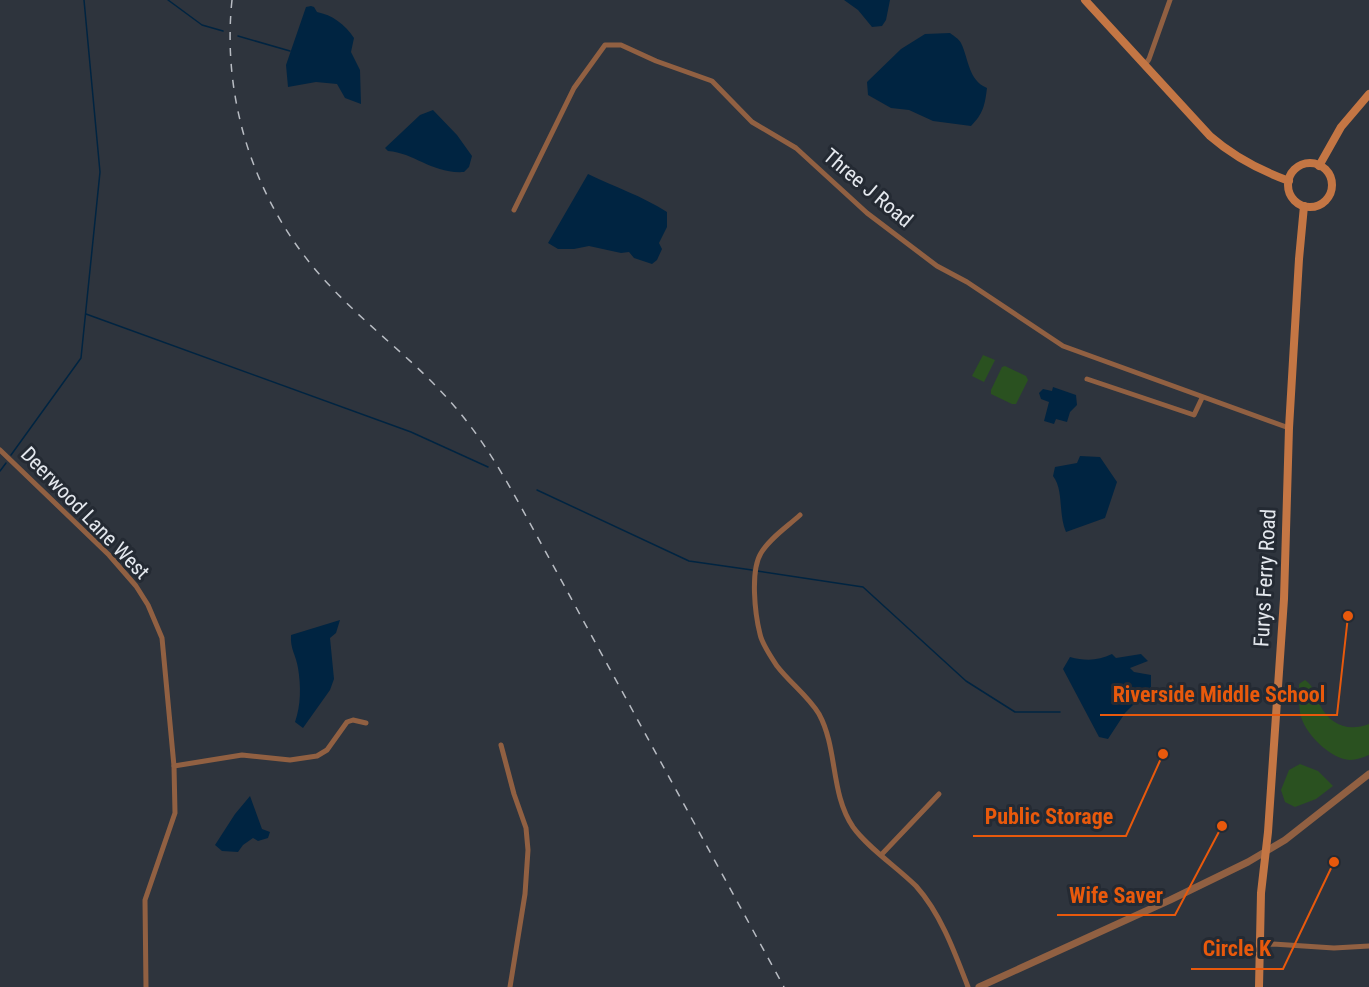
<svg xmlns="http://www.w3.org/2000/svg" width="1369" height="987" viewBox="0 0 1369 987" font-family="'Roboto Condensed',sans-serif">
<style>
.green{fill:#2a5120}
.water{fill:#002441}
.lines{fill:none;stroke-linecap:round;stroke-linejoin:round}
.stream{stroke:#002441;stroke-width:1.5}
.minor{stroke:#916042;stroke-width:5}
.tertiary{stroke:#916042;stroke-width:7}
.secondary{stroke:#c47644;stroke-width:8}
.rail{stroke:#b8bcc3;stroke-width:1.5;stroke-dasharray:8 8;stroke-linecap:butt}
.labels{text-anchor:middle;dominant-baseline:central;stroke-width:6;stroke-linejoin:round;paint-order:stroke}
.street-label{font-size:21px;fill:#e4e8ee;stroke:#242a33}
.leader{fill:none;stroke:#e8590c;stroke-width:2}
.callout-dot{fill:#e8590c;stroke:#242a33;stroke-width:2}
.callout-label{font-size:22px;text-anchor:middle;font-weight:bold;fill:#e8590c;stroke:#242a33;stroke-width:6;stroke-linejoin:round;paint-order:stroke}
</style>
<rect width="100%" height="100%" fill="#2e343d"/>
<g class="green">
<path d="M983 355 995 360 984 382 972 376Z"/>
<path d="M1005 366 1026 376 1028 380 1016 404H1012L991 394V390L1002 367Z"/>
<path d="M1305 680C1315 687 1315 695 1320 705 1330 725 1348 732 1369 724V755C1364 757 1356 760 1350 760 1332 759 1310 738 1303 722 1298 712 1299 696 1299 684Z"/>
<path d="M1300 764 1318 771 1333 786 1316 799 1295 807 1285 802 1281 790 1289 770Z"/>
</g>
<g class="water">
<path d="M844 0H890L886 20 882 26 872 27 858 10Z"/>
<path d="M311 6 314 7 317 12C332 15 345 24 354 38L351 52 360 70 361 104 345 98 337 84 316 82 288 87 286 65 306 7Z"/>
<path d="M950 33C954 36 959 39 961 43 969 59 968 80 987 88 985 105 983 114 971 126L933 121 909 110 891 108 868 95 867 82 901 49 925 34Z"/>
<path d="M433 110 457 135 472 156 469 167 464 172C432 174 415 153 388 151L385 148 420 115Z"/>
<path d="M588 174C615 187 642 196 667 212V227L659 243 662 249 657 260 652 264 634 258 629 252 621 253 589 246 574 249H558L548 243Z"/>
<path d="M1053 387 1076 395 1077 405 1070 412 1067 422 1056 419 1054 424 1044 421 1049 402 1041 399 1039 393 1043 389 1052 391Z"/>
<path d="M1080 456 1100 457 1117 482 1105 518 1066 532C1058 514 1064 490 1053 476L1055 467 1077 463Z"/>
<path d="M340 620 336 633 330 638 334 679 330 690 303 728 295 722C301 705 301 686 298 668 296 655 290 649 291 635Z"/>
<path d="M1112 654 1116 658 1141 654 1148 661 1130 668 1134 672 1151 675V687L1125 713 1108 739 1099 737 1063 669 1070 657C1085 661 1098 661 1112 654Z"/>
<path d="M250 796 262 829 270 832 268 838 258 841 253 838 243 845 238 852 222 851 215 845 235 814Z"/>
</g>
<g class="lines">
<g class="stream">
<path d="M168 0 202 25 223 31"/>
<path d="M238 36 290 51"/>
<path d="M86 314 411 432 488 467"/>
<path d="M11 455 81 358 100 172 84 0"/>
<path d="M0 471 6 463"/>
<path d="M537 490 689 561 752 570"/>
<path d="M757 571 863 587 966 681 1015 712H1060"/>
</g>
<g class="minor">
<path d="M1145 65 1149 59 1170 0"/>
<path d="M514 210 574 88 605 45H621L656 61 712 81 752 122 796 148 867 213 937 266 967 282 1063 346 1289 428"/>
<path d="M1087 379 1194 415 1202 398"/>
<path d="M0 450 109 555 136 586 148 605 162 638 174 766 175 813 145 900 146 987"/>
<path d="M800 515C787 527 770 538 761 553 750 571 755 614 760 634 762 644 771 657 777 666 790 683 808 696 819 714 838 749 830 793 853 827 868 848 897 867 916 886 941 914 955 953 968 987"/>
<path d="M501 745 514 794 526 828 528 850 525 894 510 987"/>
<path d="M174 766 242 755 290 760 317 756 327 750 347 722 353 720 366 723"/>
<path d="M882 854 939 794"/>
<path d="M1260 945 1273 944 1334 948 1369 946"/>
</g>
<path class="tertiary" d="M979 987 1170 900 1248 862 1285 840 1369 774"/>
<g class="secondary">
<path d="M1085 0 1210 136C1234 157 1259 170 1289 181"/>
<circle cx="1310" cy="185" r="22"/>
<path d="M1319 166 1341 127 1369 94"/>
<path d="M1259 987 1261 893 1268 832 1284 599 1289 428 1299 259 1304 206"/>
</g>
<path class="rail" d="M232 0C221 105 258 211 331 287 370 329 418 363 455 407 481 437 501 471 520 505L784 987"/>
</g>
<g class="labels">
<g class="street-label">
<text transform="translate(868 188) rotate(40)">Three J Road</text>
<text transform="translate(85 513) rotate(46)">Deerwood Lane West</text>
<text transform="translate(1265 578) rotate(-87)">Furys Ferry Road</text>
</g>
</g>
<path class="leader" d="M1348 616L1337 715H1100M1163 754L1126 836H973M1222 826L1175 915H1057M1334 862L1283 969H1191"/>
<g class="callout-dot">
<circle cx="1348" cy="616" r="6"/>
<circle cx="1163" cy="754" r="6"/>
<circle cx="1222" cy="826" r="6"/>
<circle cx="1334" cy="862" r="6"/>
</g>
<g class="callout-label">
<text x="1219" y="702">Riverside Middle School</text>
<text x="1049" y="824">Public Storage</text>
<text x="1116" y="903">Wife Saver</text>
<text x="1237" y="956">Circle K</text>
</g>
</svg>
